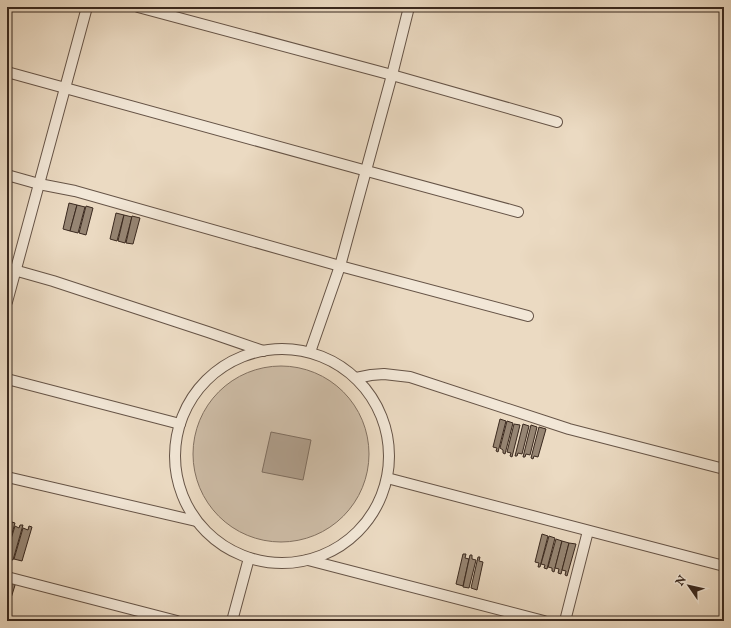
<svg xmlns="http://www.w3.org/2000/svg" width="731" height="628" viewBox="0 0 731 628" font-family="'IM FELL English',serif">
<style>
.green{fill:#cdbca6;stroke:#837262}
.water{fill:#ae9d8a;stroke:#7f6e5f}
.building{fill:#968573;stroke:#39281e}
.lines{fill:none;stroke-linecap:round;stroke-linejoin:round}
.minor-casing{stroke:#665447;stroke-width:12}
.minor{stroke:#f2e7d7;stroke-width:10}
</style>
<rect width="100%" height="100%" fill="#ebdac2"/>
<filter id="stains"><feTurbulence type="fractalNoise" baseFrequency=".005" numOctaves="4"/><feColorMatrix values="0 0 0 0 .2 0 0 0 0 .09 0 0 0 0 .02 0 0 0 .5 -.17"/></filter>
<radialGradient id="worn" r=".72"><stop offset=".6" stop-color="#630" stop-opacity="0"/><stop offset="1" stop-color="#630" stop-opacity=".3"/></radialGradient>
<circle class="green" cx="281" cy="454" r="88"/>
<path class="water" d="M271 432 311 440 303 480 262 472Z"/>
<g class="building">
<path d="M69 203 77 205 70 231 63 229Z"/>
<path d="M77 205 85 207 78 233 70 231Z"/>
<path d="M86 206 93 208 86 235 79 233Z"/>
<path d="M116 213 124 215 117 241 110 239Z"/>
<path d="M124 215 132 217 125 243 118 241Z"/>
<path d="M132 216 140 218 133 244 126 243Z"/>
<path d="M500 419 506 421 498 452 496 451 497 448 493 447Z"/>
<path d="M507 421 513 423 505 454 503 453V450L500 448Z"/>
<path d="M514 424 520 425 512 457 510 456 511 453 507 452Z"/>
<path d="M523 424 529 426 522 454 518 453 517 456H515Z"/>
<path d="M531 425 537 427 530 455 526 454 525 457H523Z"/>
<path d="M539 427 546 429 538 457 534 456 533 459 531 458Z"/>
<path d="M12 522 15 523 7 551V525L11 526Z"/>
<path d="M20 525H23L13 560 7 558V552L15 526 19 528Z"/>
<path d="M29 526 32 527 22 561 14 559 23 528 28 530Z"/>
<path d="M542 534 548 536 540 567H538L539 563 535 562Z"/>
<path d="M549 536 555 538 547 569 544 568 545 565 541 564Z"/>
<path d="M556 539 562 541 554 572 552 571V568L548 567Z"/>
<path d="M562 541 569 543 561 574 558 573 559 569 555 568Z"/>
<path d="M569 543 576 544 567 576 565 575 566 571 562 570Z"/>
<path d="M463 554H466L465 558 469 559 463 586 456 584Z"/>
<path d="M470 555H472V559L476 560 469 588 463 587Z"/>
<path d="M478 557H480L479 561 483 562 477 590 471 588Z"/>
<path d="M12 581 16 582 7 611V583L11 585Z"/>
</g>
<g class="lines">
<defs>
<g id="minor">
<path d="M138 7 392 75 557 122"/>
<path d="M7 72 367 171 518 212"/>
<path d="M7 175 39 184 75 191 340 266 528 316"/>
<path d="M7 268 53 281 208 332 263 351"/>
<path d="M7 302 87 7"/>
<circle cx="282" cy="456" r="107"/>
<path d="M310 352 340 266 392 75 409 7"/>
<path d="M356 378 371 375 384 374 410 377 569 429 724 469"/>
<path d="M7 379 180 424"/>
<path d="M7 477 196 521"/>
<path d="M387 478 724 566"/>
<path d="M308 560 544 621"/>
<path d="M7 577 177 621"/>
<path d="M232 621 249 558"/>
<path d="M565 621 588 531"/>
</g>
</defs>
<use href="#minor" class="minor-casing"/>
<use href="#minor" class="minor"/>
</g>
<rect width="731" height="628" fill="none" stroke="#ebdac2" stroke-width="24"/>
<rect x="8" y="8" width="715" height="612" fill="none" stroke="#39281e" stroke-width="2"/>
<rect x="12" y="12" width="707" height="604" fill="none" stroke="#39281e"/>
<g transform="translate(689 586) rotate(304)" stroke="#f2e7d7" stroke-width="3" paint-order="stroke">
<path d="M0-3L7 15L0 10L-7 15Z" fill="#39281e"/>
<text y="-6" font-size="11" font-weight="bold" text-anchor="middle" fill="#39281e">N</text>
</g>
<rect width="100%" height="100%" filter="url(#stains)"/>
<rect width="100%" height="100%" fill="url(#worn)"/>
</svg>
